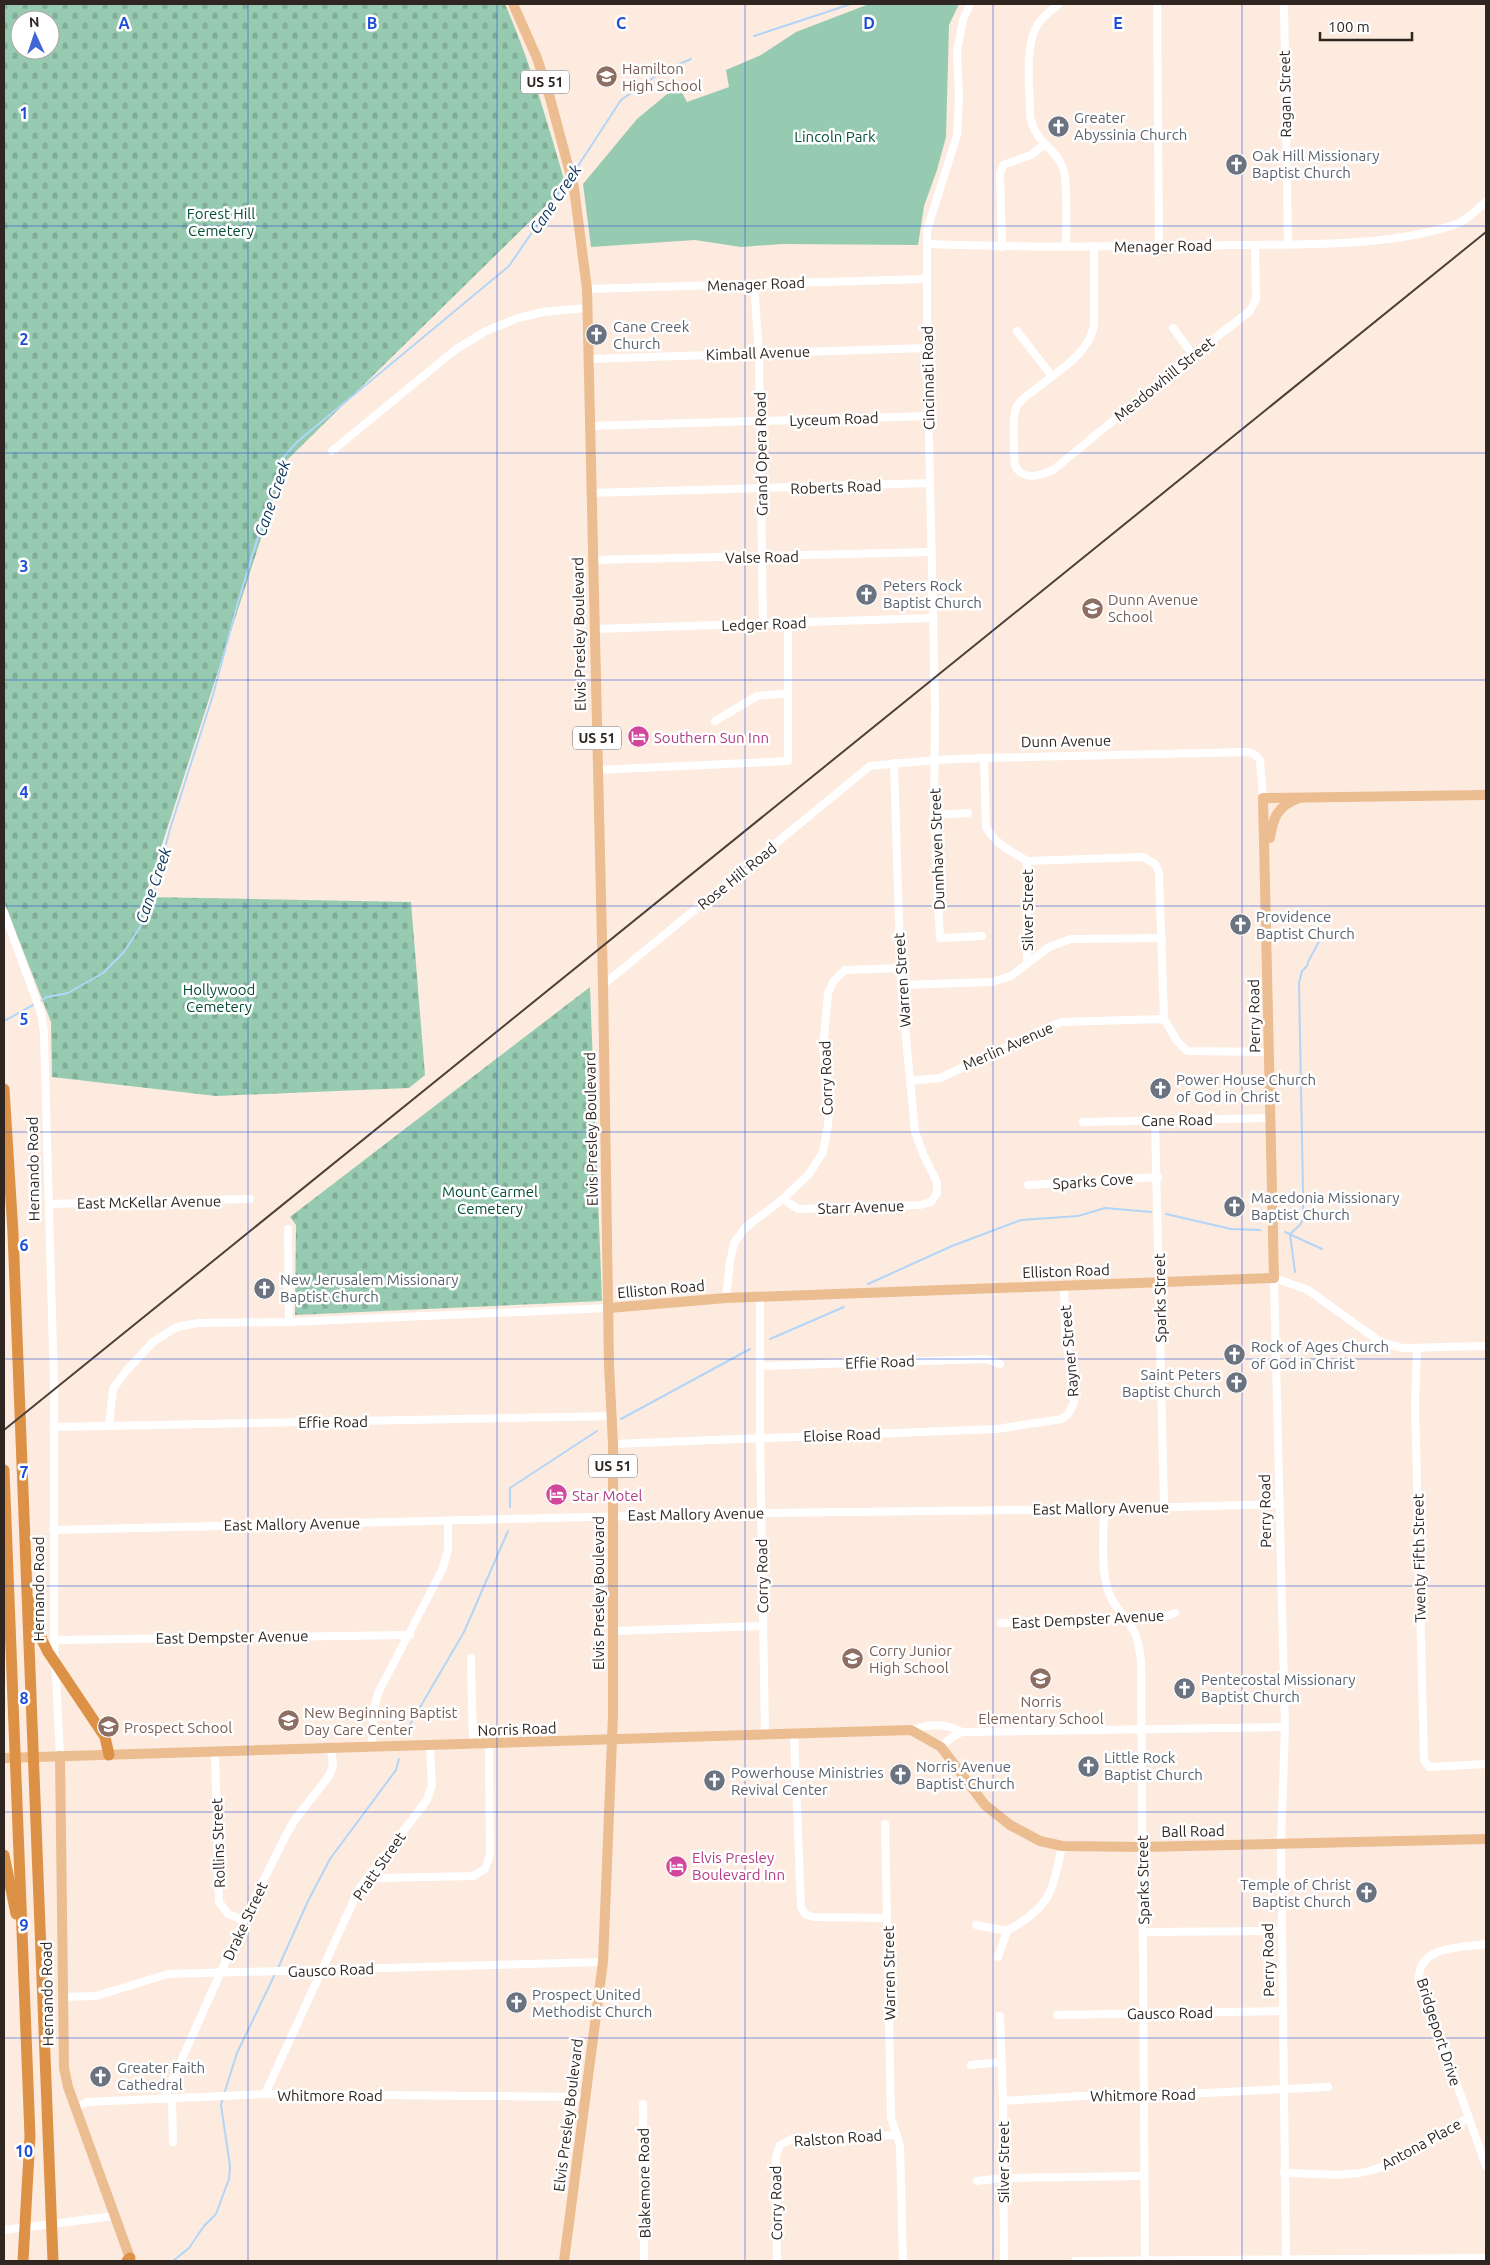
<svg xmlns="http://www.w3.org/2000/svg" width="1490" height="2265" viewBox="0 0 1490 2265" font-family="Ubuntu,sans-serif">
<style>
.cemetery{fill:url(#cemetery-stones);fill-rule:evenodd}
.green{fill:#97cbb1}
.lines{fill:none;stroke-linecap:round;stroke-linejoin:round}
.stream{stroke:#b3d5f8;stroke-width:2}
.minor{stroke:#fff;stroke-width:8}
.major{stroke:#ebbd91;stroke-width:10}
.highway{stroke:#dd9147;stroke-width:11}
.rail{stroke:#4b413b;stroke-width:2}
.grid{fill:none;stroke:#1d4ed8;stroke-width:1;stroke-opacity:0.55}
.labels{text-anchor:middle;dominant-baseline:central;stroke-width:5;stroke-linejoin:round;paint-order:stroke}
.shield{fill:#fff;stroke:#6d6764;stroke-width:1}
.shield-label{font-size:14px;font-weight:bold;fill:#2f2621}
.education-label{font-size:15px;fill:#785e54;stroke:#fff;text-anchor:start}
.street-label{font-size:15px;fill:#2f2621;stroke:#fff}
.worship-label{font-size:15px;fill:#5b616d;stroke:#fff;text-anchor:start}
.park-label{font-size:15px;fill:#044d34;stroke:#fff}
.hotel-label{font-size:15px;fill:#b23c85;stroke:#fff;text-anchor:start}
.water-label{font-size:16px;font-style:italic;fill:#0d375b;stroke:#fff}
.grid-label{font-size:16px;text-anchor:middle;font-weight:bold;fill:#1d4ed8;stroke:#fff;stroke-width:5;stroke-linejoin:round;paint-order:stroke}
</style>
<defs>
<pattern id="cemetery-stones" width="16" height="16" patternUnits="userSpaceOnUse" patternTransform="scale(1.25)"><rect width="16" height="16" fill="#97cbb1"/><path d="M2 7V4a2 2 0 0 1 4 0v3zM10 15v-3a2 2 0 0 1 4 0v3z" fill="#82ae98"/></pattern>
</defs>
<rect width="100%" height="100%" fill="#fdebdf"/>
<g class="cemetery">
<path d="M4 4H505C531 63 548 125 566 186L286 461 145 897 411 902 425 1075 409 1088 216 1096 52 1077 51 1022 4 902ZM20 20H50V50H20Z"/>
<path d="M590 987 602 1301 295 1315 296 1225 290 1217Z"/>
</g>
<path class="green" d="M869 4H959L949 25 946 137 937 170 924 206 918 245 783 244 741 247 695 240 591 247 583 184 637 119 678 85 687 102 729 87 726 70 761 55 796 32Z"/>
<g class="lines">
<g class="stream">
<path d="M754 36 851 4"/>
<path d="M574 172 621 100 663 71 691 59"/>
<path d="M39 1002 47 997 68 993 103 973 124 952 140 927 153 894 170 829 213 695 238 602 282 459 297 442 509 266 568 180"/>
<path d="M4 1021 35 1004"/>
<path d="M1166 1214 1231 1229 1260 1230"/>
<path d="M1285 1232 1322 1249"/>
<path d="M1295 1272 1290 1234 1300 1225 1303 1219V1191L1299 983 1302 971 1307 966 1308 962 1324 932 1335 930"/>
<path d="M868 1284 952 1246 1021 1220 1078 1216 1105 1208 1151 1212"/>
<path d="M770 1339 844 1307"/>
<path d="M621 1419 750 1349"/>
<path d="M510 1507V1488L597 1431"/>
<path d="M405 1733 464 1632 508 1531"/>
<path d="M278 1968 308 1901 330 1859 396 1770 399 1759"/>
<path d="M224 2094 237 2053 275 1974"/>
<path d="M173 2261 189 2248 204 2226 216 2214 229 2179 230 2166 221 2105 223 2098"/>
</g>
<g class="minor">
<path d="M970 4 963 20 957 51 959 99 957 135 927 230V348L935 707 934 815 940 938 982 936"/>
<path d="M1059 4C1051 11 1042 16 1037 26 1024 47 1030 92 1030 116 1036 145 1055 146 1063 168 1068 180 1066 230 1066 246"/>
<path d="M1157 4 1159 246"/>
<path d="M1284 4 1288 244"/>
<path d="M927 244C1029 248 1131 246 1234 245 1302 244 1392 247 1456 224 1466 221 1477 209 1486 202"/>
<path d="M1094 246V326C1087 357 1055 372 1032 392 1026 396 1019 401 1016 408 1012 420 1014 434 1014 447 1015 456 1012 466 1020 472 1030 480 1043 474 1053 470L1193 355 1250 311 1256 299 1255 245"/>
<path d="M1002 247 1000 174 1003 165 1031 155 1044 145"/>
<path d="M754 284 759 353 763 625"/>
<path d="M587 289 926 279"/>
<path d="M1173 328 1193 355"/>
<path d="M1017 331 1051 375"/>
<path d="M588 359 927 348"/>
<path d="M590 426 928 416"/>
<path d="M332 451 455 350 486 331 518 318 543 312 587 308"/>
<path d="M591 493 930 483"/>
<path d="M593 560 932 552"/>
<path d="M595 629 932 618"/>
<path d="M715 721 757 696 788 693"/>
<path d="M984 758 986 827C995 844 1011 851 1027 861"/>
<path d="M597 770 788 761V623"/>
<path d="M934 815 968 813"/>
<path d="M1027 861 1143 857 1155 864 1159 873 1164 1019"/>
<path d="M1027 861V963"/>
<path d="M4 912 42 1016 44 1033 54 1384V1640L60 1756"/>
<path d="M603 985 870 766 935 760 984 758 1247 752 1254 754 1260 760 1263 798"/>
<path d="M901 985 992 982 1011 976 1049 947 1071 939 1162 938"/>
<path d="M910 1081 940 1078 1061 1022 1164 1019 1177 1041 1187 1051 1270 1052"/>
<path d="M1155 1121 1164 1506"/>
<path d="M1083 1122 1271 1118"/>
<path d="M1028 1185 1158 1177"/>
<path d="M783 1199 798 1209 920 1205 931 1202 937 1193V1182L924 1156 915 1132 901 985 894 763"/>
<path d="M49 1204 250 1199"/>
<path d="M288 1229 289 1322"/>
<path d="M726 1298 730 1262 734 1243 746 1227 783 1199 809 1174 823 1152 828 1125 830 1093 823 1049 828 993 833 982 845 970 900 968"/>
<path d="M760 1298V1437L765 1734"/>
<path d="M1417 1348 1415 1404 1424 1760 1429 1767 1486 1764"/>
<path d="M760 1366 987 1359 1000 1364"/>
<path d="M109 1426 113 1389 126 1371 154 1341 177 1327 198 1323 289 1322 609 1308"/>
<path d="M53 1427 612 1416"/>
<path d="M613 1444 997 1429 1062 1419 1068 1414 1074 1403 1065 1330 1064 1286"/>
<path d="M1104 1509C1104 1535 1100 1566 1108 1590 1113 1607 1127 1618 1135 1633 1139 1642 1140 1652 1141 1663L1145 2260"/>
<path d="M53 1530 761 1513 1104 1509 1280 1504"/>
<path d="M1001 1623 1161 1618 1175 1613"/>
<path d="M612 1631 762 1626"/>
<path d="M54 1640 410 1635"/>
<path d="M471 1658 473 1745"/>
<path d="M911 1730C928 1724 946 1723 962 1732L952 1737 941 1747"/>
<path d="M962 1732 1285 1727"/>
<path d="M794 1733 801 1907 805 1914 813 1917 887 1918"/>
<path d="M372 1748 373 1713 378 1693 442 1570 448 1550V1521"/>
<path d="M215 1752 219 1902 228 1914 244 1920"/>
<path d="M885 1824 891 2118 900 2146 903 2261"/>
<path d="M371 1873 381 1878 473 1876 485 1869 490 1855 489 1744"/>
<path d="M976 1925 1007 1931C1051 1906 1052 1893 1062 1846"/>
<path d="M1143 1932 1282 1931"/>
<path d="M1486 1944C1462 1948 1419 1945 1419 1978L1486 2166"/>
<path d="M998 1957 1007 1931"/>
<path d="M62 1997 96 1996 168 1974 603 1962"/>
<path d="M1057 2015 1283 2011"/>
<path d="M1000 2016 1003 2101 1004 2261"/>
<path d="M971 2065 1001 2062"/>
<path d="M265 2094 359 1889 427 1800 432 1785 430 1746"/>
<path d="M164 2099 244 1920 283 1841 294 1821 329 1776 333 1766 331 1749"/>
<path d="M172 2099 173 2142"/>
<path d="M1003 2101 1080 2096H1143L1328 2087"/>
<path d="M643 2104 644 2261"/>
<path d="M75 2108 87 2102 265 2094 586 2097"/>
<path d="M1284 2173C1312 2173 1345 2178 1373 2170 1405 2160 1439 2135 1468 2118"/>
<path d="M977 2181 1003 2178 1144 2176"/>
<path d="M4 2230 114 2216"/>
<path d="M777 2261 776 2156 780 2145 792 2139 897 2135"/>
<path d="M1075 2261 1486 2258"/>
<path d="M1286 2261 1281 1844 1285 1727 1274 1278 1308 1290 1382 1343 1403 1348 1486 1346"/>
</g>
<g class="major">
<path d="M513 4 537 58 550 98 574 188 587 289 603 985 609 1365 613 1444V1715L603 1962 564 2261"/>
<path d="M1270 838C1273 818 1277 806 1299 798"/>
<path d="M609 1308 726 1298 1274 1278 1263 798 1486 795"/>
<path d="M60 1756 64 2068 68 2087 130 2258"/>
<path d="M4 1758 911 1730 941 1747 985 1805 1010 1825 1040 1841 1062 1846 1143 1847 1486 1839"/>
</g>
<g class="highway">
<path d="M4 1089 13 1233 53 2261"/>
<path d="M4 1470 30 2136 23 2261"/>
<path d="M32 1602 42 1640 48 1652 105 1737 109 1755"/>
<path d="M4 1855 16 1914"/>
<path d="M127 2261 130 2258"/>
</g>
<path class="rail" d="M4 1430 1486 232"/>
</g>
<path class="grid" d="M248 4V2261M497 4V2261M745 4V2261M993 4V2261M1242 4V2261M4 226H1486M4 453H1486M4 680H1486M4 906H1486M4 1132H1486M4 1359H1486M4 1586H1486M4 1812H1486M4 2038H1486"/>
<defs>
<symbol id="school-disc" viewBox="-11 -11 22 22"><circle r="9.5" fill="#8d6e63" stroke="#fff"/><path d="M0-5L7-2L0 1L-7-2ZM-4 1L0 2.5L4 1V4Q0 6-4 4Z" fill="#fff"/></symbol>
<symbol id="church-disc" viewBox="-11 -11 22 22"><circle r="9.5" fill="#6b7280" stroke="#fff"/><path d="M-1.2-6h2.4v3.5h3.3v2.4h-3.3V6h-2.4V-.1h-3.3v-2.4h3.3Z" fill="#fff"/></symbol>
<symbol id="hotel-disc" viewBox="-11 -11 22 22"><circle r="9.5" fill="#d1479c" stroke="#fff"/><path d="M-6-4.5h1.5V1H6V5H4.5V3h-9V5H-6ZM-4 0a1.8 1.8 0 1 1 3.6 0ZM.5 0V-2.5h3Q6-2.5 6 0Z" fill="#fff"/></symbol>
</defs>
<g fill-rule="evenodd">
<use href="#school-disc" x="594" y="64" width="25" height="25"/>
<use href="#church-disc" x="1046" y="114" width="25" height="25"/>
<use href="#church-disc" x="1224" y="152" width="25" height="25"/>
<use href="#church-disc" x="584" y="322" width="25" height="25"/>
<use href="#church-disc" x="854" y="582" width="25" height="25"/>
<use href="#school-disc" x="1080" y="596" width="25" height="25"/>
<use href="#hotel-disc" x="626" y="724" width="25" height="25"/>
<use href="#church-disc" x="1228" y="912" width="25" height="25"/>
<use href="#church-disc" x="1148" y="1076" width="25" height="25"/>
<use href="#church-disc" x="1222" y="1194" width="25" height="25"/>
<use href="#church-disc" x="252" y="1276" width="25" height="25"/>
<use href="#church-disc" x="1222" y="1342" width="25" height="25"/>
<use href="#church-disc" x="1224" y="1370" width="25" height="25"/>
<use href="#hotel-disc" x="544" y="1482" width="25" height="25"/>
<use href="#school-disc" x="840" y="1646" width="25" height="25"/>
<use href="#school-disc" x="1028" y="1666" width="25" height="25"/>
<use href="#church-disc" x="1172" y="1676" width="25" height="25"/>
<use href="#school-disc" x="276" y="1708" width="25" height="25"/>
<use href="#school-disc" x="96" y="1714" width="25" height="25"/>
<use href="#church-disc" x="1076" y="1754" width="25" height="25"/>
<use href="#church-disc" x="888" y="1762" width="25" height="25"/>
<use href="#church-disc" x="702" y="1768" width="25" height="25"/>
<use href="#hotel-disc" x="664" y="1854" width="25" height="25"/>
<use href="#church-disc" x="1354" y="1880" width="25" height="25"/>
<use href="#church-disc" x="504" y="1990" width="25" height="25"/>
<use href="#church-disc" x="88" y="2064" width="25" height="25"/>
</g>
<g class="labels">
<g class="shield">
<rect x="521" y="70.5" width="48" height="23" rx="4"/>
<rect x="573" y="726.5" width="48" height="23" rx="4"/>
<rect x="589" y="1454.5" width="48" height="23" rx="4"/>
</g>
<g class="shield-label">
<text x="545" y="82">US 51</text>
<text x="597" y="738">US 51</text>
<text x="613" y="1466">US 51</text>
</g>
<g class="education-label">
<text x="622" y="68">Hamilton<tspan x="622" dy="17">High School</tspan></text>
<text x="1108" y="599">Dunn Avenue<tspan x="1108" dy="17">School</tspan></text>
<text x="869" y="1650">Corry Junior<tspan x="869" dy="17">High School</tspan></text>
<text x="1041" y="1701" text-anchor="middle">Norris<tspan x="1041" dy="17">Elementary School</tspan></text>
<text x="304" y="1712">New Beginning Baptist<tspan x="304" dy="17">Day Care Center</tspan></text>
<text x="124" y="1727">Prospect School</text>
</g>
<g class="street-label">
<text transform="translate(1285 94) rotate(-91)">Ragan Street</text>
<text transform="translate(1163 246) rotate(-1)">Menager Road</text>
<text transform="translate(756 284) rotate(-2)">Menager Road</text>
<text transform="translate(758 353) rotate(-2)">Kimball Avenue</text>
<text transform="translate(928 378) rotate(-91)">Cincinnati Road</text>
<text transform="translate(1164 379) rotate(-39)">Meadowhill Street</text>
<text transform="translate(834 419) rotate(-2)">Lyceum Road</text>
<text transform="translate(761 454) rotate(-91)">Grand Opera Road</text>
<text transform="translate(836 487) rotate(-2)">Roberts Road</text>
<text transform="translate(762 557) rotate(-1)">Valse Road</text>
<text transform="translate(764 624) rotate(-2)">Ledger Road</text>
<text transform="translate(579 634) rotate(-91)">Elvis Presley Boulevard</text>
<text transform="translate(1066 741) rotate(-1)">Dunn Avenue</text>
<text transform="translate(937 849) rotate(-92)">Dunnhaven Street</text>
<text transform="translate(737 876) rotate(-39)">Rose Hill Road</text>
<text transform="translate(1027 910) rotate(-90)">Silver Street</text>
<text transform="translate(902 980) rotate(-94)">Warren Street</text>
<text transform="translate(1254 1016) rotate(-91)">Perry Road</text>
<text transform="translate(1008 1046) rotate(-24)">Merlin Avenue</text>
<text transform="translate(826 1078) rotate(-92)">Corry Road</text>
<text transform="translate(1177 1120) rotate(-1)">Cane Road</text>
<text transform="translate(591 1129) rotate(-91)">Elvis Presley Boulevard</text>
<text transform="translate(33 1169) rotate(-91)">Hernando Road</text>
<text transform="translate(1093 1181) rotate(-4)">Sparks Cove</text>
<text transform="translate(149 1202) rotate(-1)">East McKellar Avenue</text>
<text transform="translate(861 1207) rotate(-2)">Starr Avenue</text>
<text transform="translate(1066 1271) rotate(-2)">Elliston Road</text>
<text transform="translate(661 1289) rotate(-5)">Elliston Road</text>
<text transform="translate(1160 1298) rotate(-91)">Sparks Street</text>
<text transform="translate(1069 1351) rotate(-95)">Rayner Street</text>
<text transform="translate(880 1362) rotate(-2)">Effie Road</text>
<text transform="translate(333 1422) rotate(-1)">Effie Road</text>
<text transform="translate(842 1435) rotate(-2)">Eloise Road</text>
<text transform="translate(1101 1508) rotate(-1)">East Mallory Avenue</text>
<text transform="translate(1265 1511) rotate(-91)">Perry Road</text>
<text transform="translate(696 1514) rotate(-1)">East Mallory Avenue</text>
<text transform="translate(292 1524) rotate(-1)">East Mallory Avenue</text>
<text transform="translate(1419 1558) rotate(-91)">Twenty Fifth Street</text>
<text transform="translate(762 1576) rotate(-91)">Corry Road</text>
<text transform="translate(38 1589) rotate(-90)">Hernando Road</text>
<text transform="translate(598 1593) rotate(-90)">Elvis Presley Boulevard</text>
<text transform="translate(1088 1619) rotate(-3)">East Dempster Avenue</text>
<text transform="translate(232 1637) rotate(-1)">East Dempster Avenue</text>
<text transform="translate(517 1729) rotate(-2)">Norris Road</text>
<text transform="translate(1193 1831) rotate(-1)">Ball Road</text>
<text transform="translate(218 1843) rotate(-92)">Rollins Street</text>
<text transform="translate(379 1866) rotate(-55)">Pratt Street</text>
<text transform="translate(1143 1880) rotate(-91)">Sparks Street</text>
<text transform="translate(245 1921) rotate(-65)">Drake Street</text>
<text transform="translate(1268 1960) rotate(-91)">Perry Road</text>
<text transform="translate(331 1970) rotate(-2)">Gausco Road</text>
<text transform="translate(889 1973) rotate(-91)">Warren Street</text>
<text transform="translate(47 1994) rotate(-91)">Hernando Road</text>
<text transform="translate(1170 2013) rotate(-1)">Gausco Road</text>
<text transform="translate(1439 2032) rotate(72)">Bridgeport Drive</text>
<text x="330" y="2095">Whitmore Road</text>
<text transform="translate(1143 2095) rotate(-1)">Whitmore Road</text>
<text transform="translate(568 2115) rotate(-83)">Elvis Presley Boulevard</text>
<text transform="translate(838 2138) rotate(-4)">Ralston Road</text>
<text transform="translate(1421 2144) rotate(-29)">Antona Place</text>
<text transform="translate(1003 2162) rotate(-90)">Silver Street</text>
<text transform="translate(644 2183) rotate(-91)">Blakemore Road</text>
<text transform="translate(776 2203) rotate(-91)">Corry Road</text>
</g>
<g class="worship-label">
<text x="1074" y="117">Greater<tspan x="1074" dy="17">Abyssinia Church</tspan></text>
<text x="1252" y="155">Oak Hill Missionary<tspan x="1252" dy="17">Baptist Church</tspan></text>
<text x="613" y="326">Cane Creek<tspan x="613" dy="17">Church</tspan></text>
<text x="883" y="585">Peters Rock<tspan x="883" dy="17">Baptist Church</tspan></text>
<text x="1256" y="916">Providence<tspan x="1256" dy="17">Baptist Church</tspan></text>
<text x="1176" y="1079">Power House Church<tspan x="1176" dy="17">of God in Christ</tspan></text>
<text x="1251" y="1197">Macedonia Missionary<tspan x="1251" dy="17">Baptist Church</tspan></text>
<text x="280" y="1279">New Jerusalem Missionary<tspan x="280" dy="17">Baptist Church</tspan></text>
<text x="1251" y="1346">Rock of Ages Church<tspan x="1251" dy="17">of God in Christ</tspan></text>
<text x="1221" y="1374" text-anchor="end">Saint Peters<tspan x="1221" dy="17">Baptist Church</tspan></text>
<text x="1201" y="1679">Pentecostal Missionary<tspan x="1201" dy="17">Baptist Church</tspan></text>
<text x="1104" y="1757">Little Rock<tspan x="1104" dy="17">Baptist Church</tspan></text>
<text x="916" y="1766">Norris Avenue<tspan x="916" dy="17">Baptist Church</tspan></text>
<text x="731" y="1772">Powerhouse Ministries<tspan x="731" dy="17">Revival Center</tspan></text>
<text x="1351" y="1884" text-anchor="end">Temple of Christ<tspan x="1351" dy="17">Baptist Church</tspan></text>
<text x="532" y="1994">Prospect United<tspan x="532" dy="17">Methodist Church</tspan></text>
<text x="117" y="2067">Greater Faith<tspan x="117" dy="17">Cathedral</tspan></text>
</g>
<g class="park-label">
<text x="835" y="136">Lincoln Park</text>
<text x="221" y="213">Forest Hill<tspan x="221" dy="17">Cemetery</tspan></text>
<text x="219" y="989">Hollywood<tspan x="219" dy="17">Cemetery</tspan></text>
<text x="490" y="1191">Mount Carmel<tspan x="490" dy="17">Cemetery</tspan></text>
</g>
<g class="hotel-label">
<text x="654" y="737">Southern Sun Inn</text>
<text x="572" y="1495">Star Motel</text>
<text x="692" y="1857">Elvis Presley<tspan x="692" dy="17">Boulevard Inn</tspan></text>
</g>
<g class="water-label">
<text transform="translate(555 199) rotate(-56)">Cane Creek</text>
<text transform="translate(272 498) rotate(-71)">Cane Creek</text>
<text transform="translate(153 885) rotate(-71)">Cane Creek</text>
</g>
</g>
<g class="grid-label">
<text x="124" y="29">A</text>
<text x="372" y="29">B</text>
<text x="621" y="29">C</text>
<text x="869" y="29">D</text>
<text x="1118" y="29">E</text>
<text x="24" y="119">1</text>
<text x="24" y="345">2</text>
<text x="24" y="572">3</text>
<text x="24" y="798">4</text>
<text x="24" y="1025">5</text>
<text x="24" y="1251">6</text>
<text x="24" y="1478">7</text>
<text x="24" y="1704">8</text>
<text x="24" y="1931">9</text>
<text x="24" y="2157">10</text>
</g>
<rect width="1490" height="2265" fill="none" stroke="#2f2621" stroke-width="10"/>
<g transform="translate(35 35) rotate(357)"><circle r="24" fill="#ffffff" stroke="#aca8a6"/>
<path d="M0-4L9 19L0 12L-9 19Z" fill="#4166d8"/>
<text y="-8" font-size="14" font-weight="bold" text-anchor="middle" fill="#2f2621">N</text>
</g>
<path d="M1320 32v8h92v-8" fill="none" stroke="#2f2621" stroke-width="2.5"/>
<text x="1328" y="32" font-size="15" fill="#2f2621" stroke="#ffffff" stroke-width="4" paint-order="stroke">100 m</text>
</svg>
